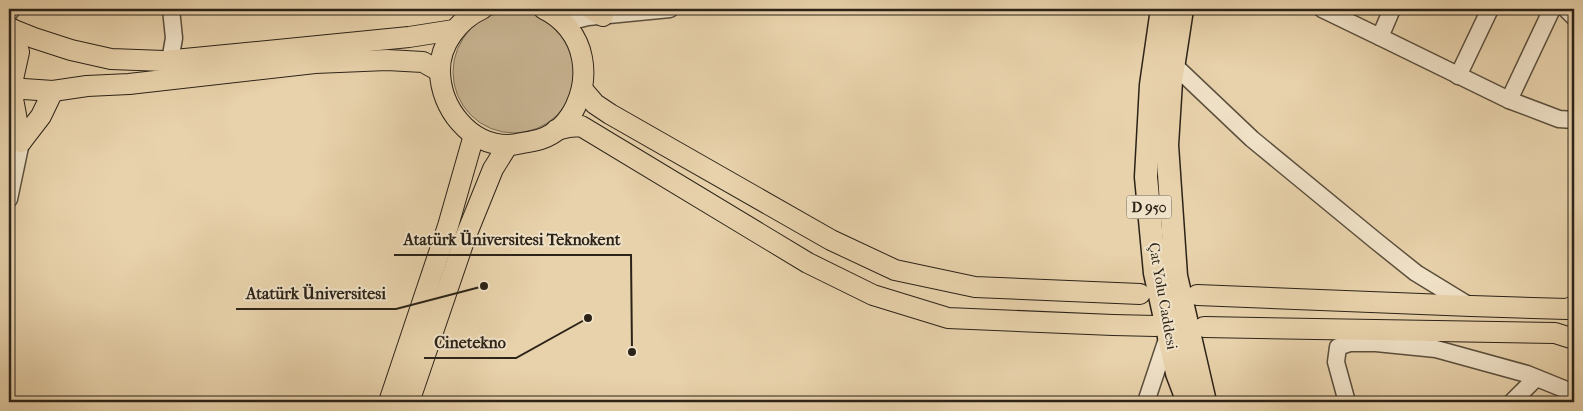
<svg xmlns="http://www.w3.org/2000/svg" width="1583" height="411" viewBox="0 0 1583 411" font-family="'IM FELL French Canon',serif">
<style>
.green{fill:#c8b492;stroke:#7a6c55}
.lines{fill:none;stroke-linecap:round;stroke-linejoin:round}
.minor-casing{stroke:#5b4f3d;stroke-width:19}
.major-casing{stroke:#2c2318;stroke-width:22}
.highway-casing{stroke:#2c2318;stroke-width:25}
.minor{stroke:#f0e2c8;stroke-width:16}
.major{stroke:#e8d2ab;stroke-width:20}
.highway{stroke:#e8d2ab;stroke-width:22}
.labels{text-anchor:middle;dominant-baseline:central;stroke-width:4;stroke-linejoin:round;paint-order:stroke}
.shield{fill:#f0e2c8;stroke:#675c4d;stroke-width:1}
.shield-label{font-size:14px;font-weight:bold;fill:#2c2318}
.street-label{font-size:15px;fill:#2c2318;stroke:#f0e2c8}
.leader{fill:none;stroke:#2c2318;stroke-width:2}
.callout-dot{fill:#2c2318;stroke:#f0e2c8;stroke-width:2}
.callout-label{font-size:16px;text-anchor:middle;font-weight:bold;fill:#2c2318;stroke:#f0e2c8;stroke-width:4;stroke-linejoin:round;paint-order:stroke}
</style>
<rect width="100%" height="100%" fill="#e8d2ab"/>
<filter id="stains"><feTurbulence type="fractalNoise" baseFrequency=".004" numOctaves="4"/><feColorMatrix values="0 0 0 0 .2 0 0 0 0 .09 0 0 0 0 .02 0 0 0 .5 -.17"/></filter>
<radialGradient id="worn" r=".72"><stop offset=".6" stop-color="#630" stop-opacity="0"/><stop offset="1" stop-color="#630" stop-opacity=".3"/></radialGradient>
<circle class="green" cx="514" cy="72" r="61"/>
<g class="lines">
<defs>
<g id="minor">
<path d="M1322 9 1380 37"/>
<path d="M1392 9 1380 37 1509 100 1559 119 1574 120"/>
<path d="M1566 9 1574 17"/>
<path d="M9 13 12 9"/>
<path d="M564 23 588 17 670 9"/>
<path d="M170 61 174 38 171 9"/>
<path d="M1174 65 1252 139 1376 241 1416 273 1470 306"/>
<path d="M1458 76 1490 9"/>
<path d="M1509 100 1552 9"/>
<path d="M9 199 21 142"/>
<path d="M1146 402 1168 336"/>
<path d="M1347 402 1336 362 1338 347 1350 343H1376L1436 349 1527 374 1569 391 1574 395"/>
<path d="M1512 402 1536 378"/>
</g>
<g id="major">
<path d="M482 9C459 19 439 45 440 72 441 108 469 145 508 145 512 145 518 144 522 143 528 142 535 141 541 139 573 128 588 89 582 58 578 36 563 18 544 9"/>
<path d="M591 9 603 16"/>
<path d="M9 28 34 38 71 50 111 59 164 61 409 37 454 30"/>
<path d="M12 29 19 52 11 88 21 142"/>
<path d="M9 88 53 91 87 86 129 84 315 63 387 60 423 62 439 71"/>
<path d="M583 90 595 104 610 114 831 240 895 270 975 287 1140 294"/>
<path d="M556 130 569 127 581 126 808 263 873 295 948 318 1113 325 1156 326"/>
<path d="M21 142 41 116 53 91"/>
<path d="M1197 295 1471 306 1567 309 1574 306"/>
<path d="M1204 327 1555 333 1574 339"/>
<path d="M389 402 448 226 474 135"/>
<path d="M409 402 465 238 493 169 508 145"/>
</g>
<g id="highway">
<path d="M1162 9 1151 85 1146 177 1155 273 1177 373 1188 402"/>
<path d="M1182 9 1171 81 1167 145 1176 276 1205 402"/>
</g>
</defs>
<use href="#minor" class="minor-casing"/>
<use href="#major" class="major-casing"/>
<use href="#highway" class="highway-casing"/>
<use href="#minor" class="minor"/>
<use href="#major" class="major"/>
<use href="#highway" class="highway"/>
</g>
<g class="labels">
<rect class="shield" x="1126.5" y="195.5" width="45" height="23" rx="4"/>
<g class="shield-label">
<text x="1149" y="207">D 950</text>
</g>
<g class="street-label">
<text transform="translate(1163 296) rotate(80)">Çat Yolu Caddesi</text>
</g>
</g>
<path class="leader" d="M632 352L631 255H394M484 286L396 309H236M588 318L516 358H424"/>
<g class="callout-dot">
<circle cx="632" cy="352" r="5"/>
<circle cx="484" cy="286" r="5"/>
<circle cx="588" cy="318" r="5"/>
</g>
<g class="callout-label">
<text x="512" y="245">Atatürk Üniversitesi Teknokent</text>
<text x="316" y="299">Atatürk Üniversitesi</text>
<text x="470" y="348">Cinetekno</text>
</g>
<rect width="1583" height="411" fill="none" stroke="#e8d2ab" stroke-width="30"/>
<rect x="10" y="10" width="1563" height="391" fill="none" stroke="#2c2318" stroke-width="2.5"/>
<rect x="15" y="15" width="1553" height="381" fill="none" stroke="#2c2318"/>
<rect width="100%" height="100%" filter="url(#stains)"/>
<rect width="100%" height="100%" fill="url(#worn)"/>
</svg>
